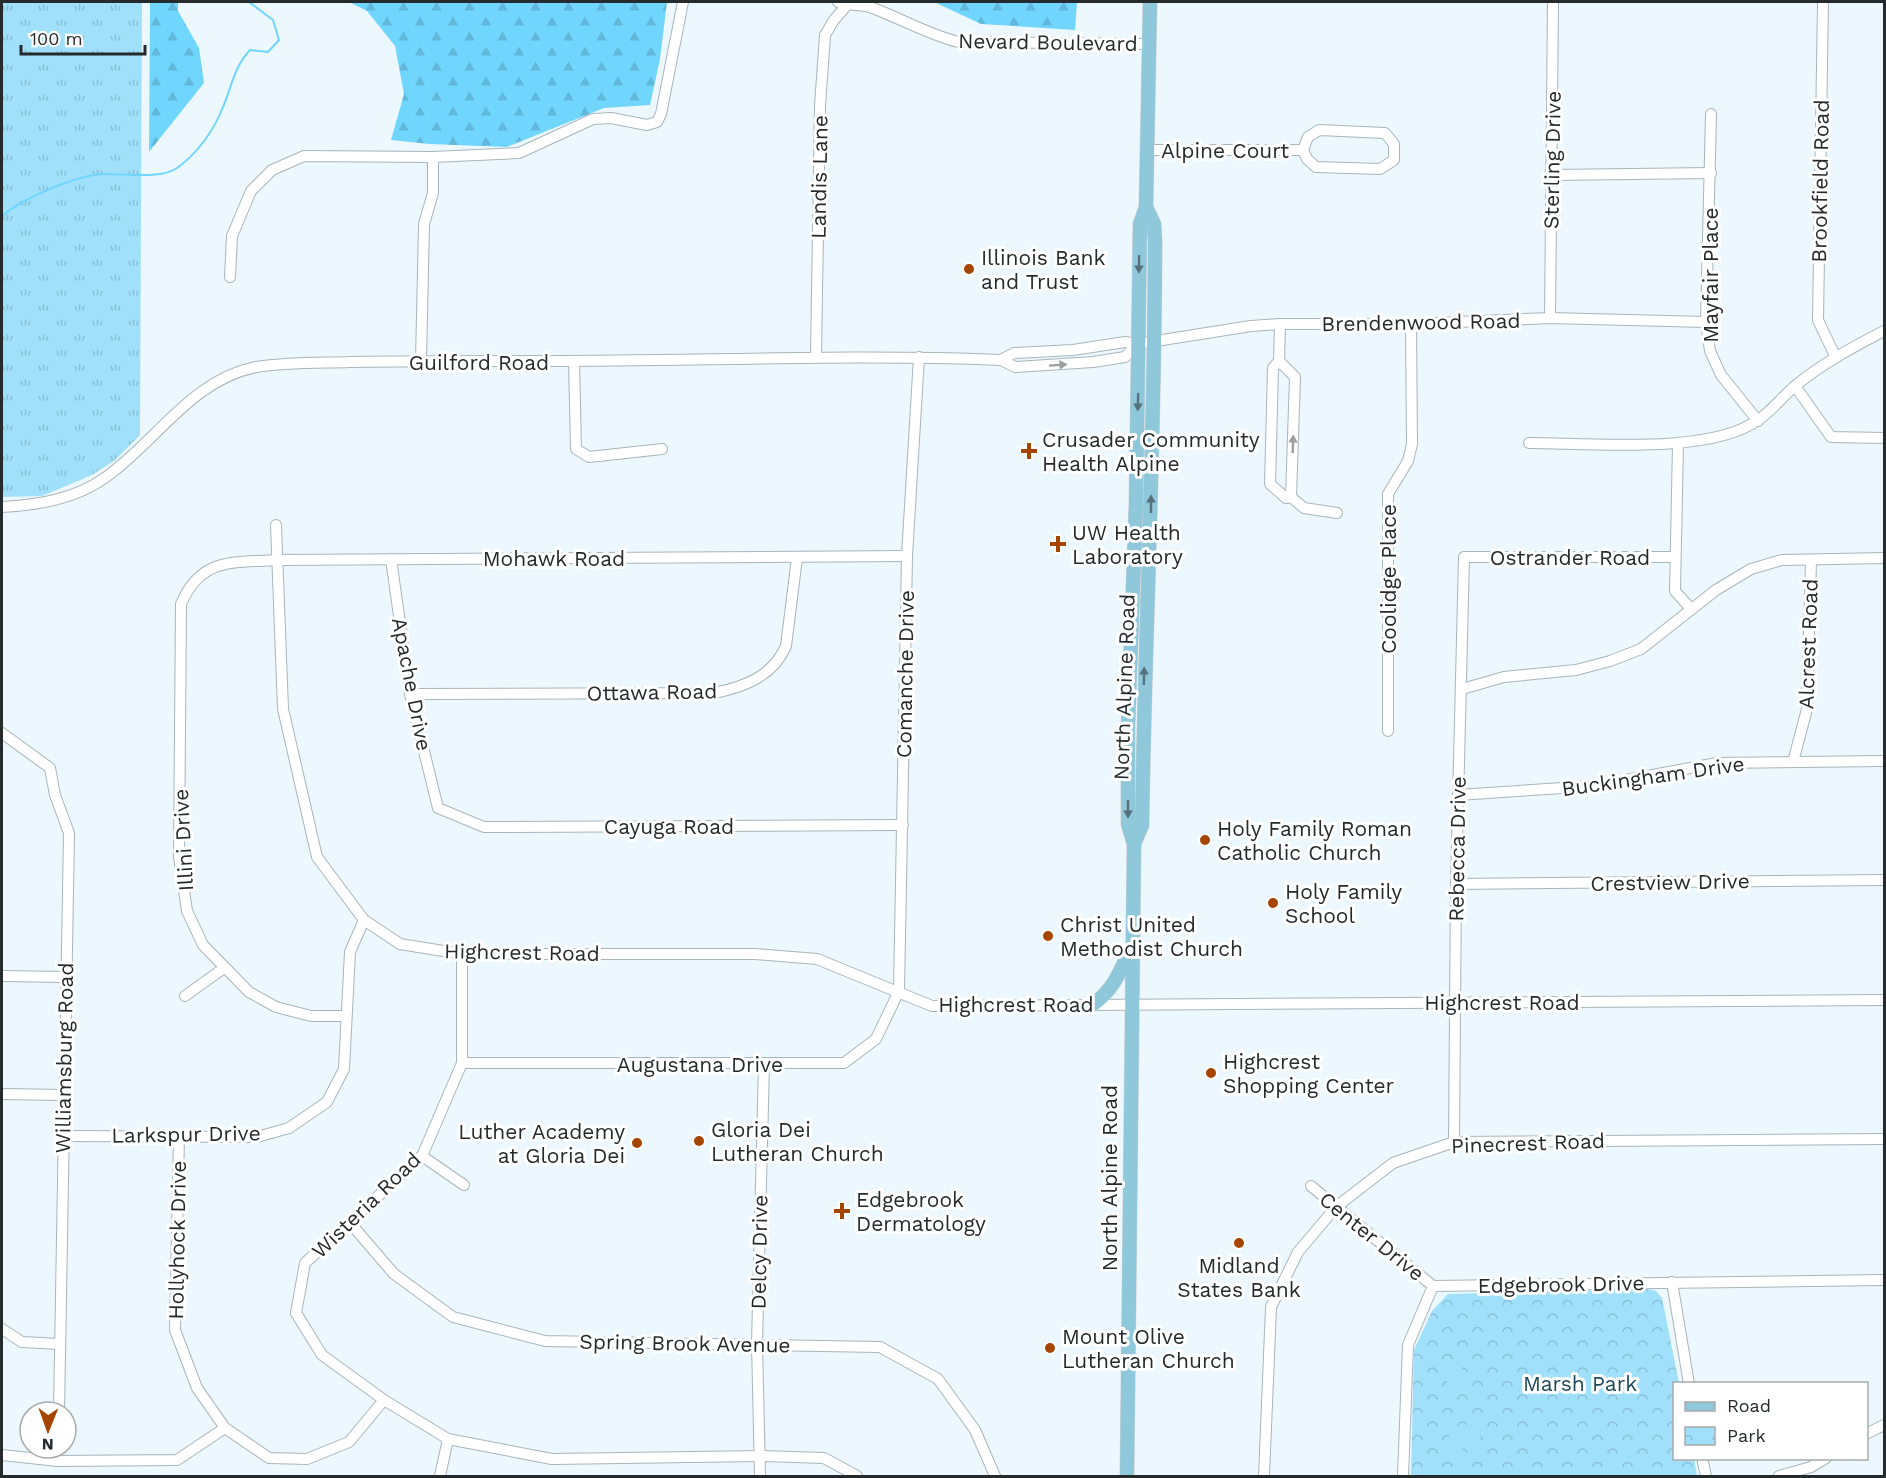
<svg xmlns="http://www.w3.org/2000/svg" width="1886" height="1478" viewBox="0 0 1886 1478" font-family="'Work Sans',sans-serif">
<style>
.grass{fill:url(#grass-tufts)}
.forest{fill:url(#forest-firs)}
.park{fill:url(#park-crowns)}
.pitch{fill:#a0e0fa}
.lines{fill:none;stroke-linecap:round;stroke-linejoin:round}
.stream{stroke:#70d6fd;stroke-width:2}
.minor-casing{stroke:#a8b5bc;stroke-width:12}
.major-casing{stroke:#d3d4d5;stroke-width:15}
.minor{stroke:#fff;stroke-width:10}
.major{stroke:#8fc7db;stroke-width:14}
.oneway{fill:#55717b}
.oneway2{fill:#9d9fa0}
.poi-dot{fill:#a64500;stroke:#fff;stroke-width:2}
.labels{text-anchor:middle;dominant-baseline:central;stroke-width:6;stroke-linejoin:round;paint-order:stroke}
.street-label{font-size:21px;fill:#252a2d;stroke:#fff}
.poi-label{font-size:21px;fill:#252a2d;stroke:#fff;text-anchor:start}
.park-label{font-size:21px;fill:#1e4a5b;stroke:#fff}
</style>
<defs>
<pattern id="grass-tufts" width="24" height="20" patternUnits="userSpaceOnUse" patternTransform="scale(1.5)"><rect width="24" height="20" fill="#a0e0fa"/><path d="M3 7l-1-3M5 7V3M7 7l1-3M15 17l-1-3M17 17v-4M19 17l1-3" fill="none" stroke="#8ac0d7"/></pattern>
<pattern id="forest-firs" width="22" height="20" patternUnits="userSpaceOnUse" patternTransform="scale(1.5)"><rect width="22" height="20" fill="#71d6fe"/><path d="M5 1l3.5 6h-7zM16 11l3.5 6h-7z" fill="#62b8da"/></pattern>
<pattern id="park-crowns" width="20" height="18" patternUnits="userSpaceOnUse" patternTransform="scale(1.5)"><rect width="20" height="18" fill="#a0e0fa"/><path d="M2 6a3 3 0 1 1 6 0M12 15a3 3 0 1 1 6 0" fill="none" stroke="#8ac0d7"/></pattern>
</defs>
<rect width="100%" height="100%" fill="#ecf8fd"/>
<path class="grass" d="M2 2H142L140 435 114 461 92 475 42 496 2 497Z"/>
<g class="forest">
<path d="M150 2H178V11L199 48 204 83 149 152Z"/>
<path d="M349 2H667L660 59 650 105 604 108 507 147 429 144 391 140 404 94 395 46 367 11Z"/>
<path d="M934 2H1077L1075 30 981 24Z"/>
</g>
<path class="park" d="M1648 1289 1656 1291 1662 1298 1679 1383 1674 1384V1458L1694 1459 1697 1476H1411L1414 1350 1432 1311 1448 1294Z"/>
<g class="pitch">
<path d="M1462 1366 1464 1394 1448 1395 1446 1367Z"/>
<path d="M1462 1425 1463 1455H1449V1426Z"/>
<path d="M1466 1425H1480L1481 1455H1467Z"/>
</g>
<g class="lines">
<path class="stream" d="M2 216C23 198 73 177 101 174 121 173 161 180 177 168 198 153 214 130 223 107 232 86 234 67 250 50L268 52 279 40 273 20 249 2"/>
<defs>
<g id="minor">
<path d="M838 2C849 6 859 4 870 7 900 18 927 34 958 42L1149 44"/>
<path d="M1823 2 1818 320 1835 356"/>
<path d="M1711 114 1706 322 1710 351 1721 375 1758 421"/>
<path d="M1319 130 1385 133 1394 144V160L1380 169 1316 167 1307 159 1303 150 1308 137Z"/>
<path d="M1147 150H1303"/>
<path d="M1552 175 1711 173"/>
<path d="M230 277 232 236 251 191 272 170 304 156 433 157 519 153 593 119 611 118 647 125 657 122 661 114 683 2"/>
<path d="M1550 318 1553 2"/>
<path d="M816 356 820 105 824 50 825 35 834 20 847 5"/>
<path d="M1001 360 1014 353 1073 350 1125 342 1137 344 1251 326 1280 324H1411L1550 318 1706 322"/>
<path d="M421 361 424 224 433 193V157"/>
<path d="M574 361 576 449 589 457 662 449"/>
<path d="M1279 361 1295 377 1291 497 1286 498 1270 484 1273 368 1279 361 1280 324"/>
<path d="M1795 386 1831 437 1884 438"/>
<path d="M1529 443C1589 443 1710 455 1758 420 1772 411 1782 397 1795 386 1823 363 1853 347 1884 331"/>
<path d="M1678 444 1675 591 1691 609"/>
<path d="M1291 497 1304 508 1337 513"/>
<path d="M2 507C38 505 76 499 106 477 157 441 191 380 256 367 287 362 319 363 350 362 417 361 483 361 550 361 700 361 850 354 1001 360L1015 367 1093 362 1125 357 1137 344"/>
<path d="M276 525 283 709 317 857 364 920 400 944 462 954H755L817 959 932 1006 1884 1000"/>
<path d="M391 559 410 694 438 808 484 827 903 825"/>
<path d="M1462 689 1504 677 1576 670 1610 661 1641 649 1716 590 1751 569 1782 560 1884 558"/>
<path d="M410 694 714 693C745 687 773 676 786 646L797 558"/>
<path d="M1388 731V494L1408 461 1412 444 1411 324"/>
<path d="M2 733 50 768 55 795 69 833 59 1412"/>
<path d="M1793 762 1807 709 1811 560"/>
<path d="M1458 795 1593 786 1717 763 1884 761"/>
<path d="M1456 884 1884 880"/>
<path d="M462 954V1063L422 1156 305 1263 296 1313 322 1355 384 1400 448 1439 552 1459 761 1456 824 1458 857 1476"/>
<path d="M2 976 65 977"/>
<path d="M185 996 224 968"/>
<path d="M345 1016H311L276 1007 249 992 203 945 187 911 179 857 181 604C201 557 233 563 276 560L907 556"/>
<path d="M462 1063H844L876 1039 899 991 907 556 919 357"/>
<path d="M2 1094 64 1095"/>
<path d="M64 1136 257 1137 289 1128 327 1102 344 1069 350 952 364 920"/>
<path d="M179 1136 175 1330 197 1388 225 1428 269 1458 307 1459 349 1442 384 1400"/>
<path d="M1454 1142 1456 884 1464 557H1675"/>
<path d="M422 1156 464 1185"/>
<path d="M1311 1186 1433 1286"/>
<path d="M351 1224 394 1274 453 1317 545 1341 880 1347 938 1379 975 1430 995 1476"/>
<path d="M1672 1282 1689 1384"/>
<path d="M1433 1286 1884 1280"/>
<path d="M2 1329 22 1342 60 1344"/>
<path d="M1866 1434 1884 1425"/>
<path d="M2 1455 58 1461 177 1460 225 1428"/>
<path d="M1702 1458 1706 1476"/>
<path d="M440 1476 448 1439"/>
<path d="M760 1476 757 1343 764 1064"/>
<path d="M1264 1476 1271 1307 1298 1252 1336 1207 1393 1163 1454 1142 1884 1139"/>
<path d="M1403 1476 1408 1345 1433 1286"/>
<path d="M1779 1476 1811 1467 1826 1458"/>
</g>
<g id="major">
<path d="M1134 844 1142 825C1145 630 1155 436 1155 241L1154 224 1146 207"/>
<path d="M1092 1005C1111 992 1119 975 1128 954"/>
<path d="M1127 1476 1134 844 1128 824V725L1136 504 1140 224 1146 207 1150 2"/>
</g>
</defs>
<use href="#minor" class="minor-casing"/>
<use href="#major" class="major-casing"/>
<use href="#minor" class="minor"/>
<use href="#major" class="major"/>
</g>
<defs><path id="oneway-solid" d="M-6-.8H1V-3.2L6.5 0L1 3.2V.8H-6Z" transform="scale(1.5)"/></defs>
<g class="oneway">
<use href="#oneway-solid" transform="translate(1139 264) rotate(91)"/>
<use href="#oneway-solid" transform="translate(1138 402) rotate(91)"/>
<use href="#oneway-solid" transform="translate(1151 504) rotate(-90)"/>
<use href="#oneway-solid" transform="translate(1144 676) rotate(-89)"/>
<use href="#oneway-solid" transform="translate(1128 809) rotate(90)"/>
</g>
<g class="oneway2">
<use href="#oneway-solid" transform="translate(1058 365) rotate(-4)"/>
<use href="#oneway-solid" transform="translate(1293 444) rotate(-88)"/>
</g>
<g class="poi-dot">
<circle cx="969" cy="269" r="6"/>
<path d="M1026 442h6v6h6v6h-6v6h-6v-6h-6v-6h6z"/>
<path d="M1055 535h6v6h6v6h-6v6h-6v-6h-6v-6h6z"/>
<circle cx="1205" cy="840" r="6"/>
<circle cx="1273" cy="903" r="6"/>
<circle cx="1048" cy="936" r="6"/>
<circle cx="1211" cy="1073" r="6"/>
<circle cx="699" cy="1141" r="6"/>
<circle cx="637" cy="1143" r="6"/>
<path d="M839 1202h6v6h6v6h-6v6h-6v-6h-6v-6h6z"/>
<circle cx="1239" cy="1243" r="6"/>
<circle cx="1050" cy="1348" r="6"/>
</g>
<g class="labels">
<g class="street-label">
<text transform="translate(1048 42) rotate(1)">Nevard Boulevard</text>
<text x="1225" y="150">Alpine Court</text>
<text transform="translate(1552 160) rotate(-89)">Sterling Drive</text>
<text transform="translate(819 177) rotate(-89)">Landis Lane</text>
<text transform="translate(1820 181) rotate(-89)">Brookfield Road</text>
<text transform="translate(1710 275) rotate(-90)">Mayfair Place</text>
<text transform="translate(1421 322) rotate(-1)">Brendenwood Road</text>
<text x="479" y="362">Guilford Road</text>
<text x="1570" y="557">Ostrander Road</text>
<text x="554" y="558">Mohawk Road</text>
<text transform="translate(1388 579) rotate(-90)">Coolidge Place</text>
<text transform="translate(1808 644) rotate(-88)">Alcrest Road</text>
<text transform="translate(905 674) rotate(-89)">Comanche Drive</text>
<text transform="translate(412 684) rotate(79)">Apache Drive</text>
<text transform="translate(1124 687) rotate(-88)">North Alpine Road</text>
<text transform="translate(652 692) rotate(-1)">Ottawa Road</text>
<text transform="translate(1653 776) rotate(-8)">Buckingham Drive</text>
<text x="669" y="826">Cayuga Road</text>
<text transform="translate(183 840) rotate(-93)">Illini Drive</text>
<text transform="translate(1457 849) rotate(-89)">Rebecca Drive</text>
<text transform="translate(1670 882) rotate(-1)">Crestview Drive</text>
<text transform="translate(522 952) rotate(1)">Highcrest Road</text>
<text x="1502" y="1002">Highcrest Road</text>
<text x="1016" y="1004">Highcrest Road</text>
<text transform="translate(64 1058) rotate(-89)">Williamsburg Road</text>
<text x="700" y="1064">Augustana Drive</text>
<text transform="translate(186 1134) rotate(-1)">Larkspur Drive</text>
<text transform="translate(1528 1143) rotate(-2)">Pinecrest Road</text>
<text transform="translate(1109 1178) rotate(-90)">North Alpine Road</text>
<text transform="translate(366 1205) rotate(-44)">Wisteria Road</text>
<text transform="translate(1372 1236) rotate(39)">Center Drive</text>
<text transform="translate(177 1240) rotate(-89)">Hollyhock Drive</text>
<text transform="translate(759 1252) rotate(-89)">Delcy Drive</text>
<text transform="translate(1561 1284) rotate(-1)">Edgebrook Drive</text>
<text transform="translate(685 1343) rotate(1)">Spring Brook Avenue</text>
</g>
<g class="poi-label">
<text x="981" y="257">Illinois Bank<tspan x="981" dy="24">and Trust</tspan></text>
<text x="1042" y="439">Crusader Community<tspan x="1042" dy="24">Health Alpine</tspan></text>
<text x="1072" y="532">UW Health<tspan x="1072" dy="24">Laboratory</tspan></text>
<text x="1217" y="828">Holy Family Roman<tspan x="1217" dy="24">Catholic Church</tspan></text>
<text x="1285" y="891">Holy Family<tspan x="1285" dy="24">School</tspan></text>
<text x="1060" y="924">Christ United<tspan x="1060" dy="24">Methodist Church</tspan></text>
<text x="1223" y="1061">Highcrest<tspan x="1223" dy="24">Shopping Center</tspan></text>
<text x="711" y="1129">Gloria Dei<tspan x="711" dy="24">Lutheran Church</tspan></text>
<text x="625" y="1131" text-anchor="end">Luther Academy<tspan x="625" dy="24">at Gloria Dei</tspan></text>
<text x="856" y="1199">Edgebrook<tspan x="856" dy="24">Dermatology</tspan></text>
<text x="1239" y="1265" text-anchor="middle">Midland<tspan x="1239" dy="24">States Bank</tspan></text>
<text x="1062" y="1336">Mount Olive<tspan x="1062" dy="24">Lutheran Church</tspan></text>
</g>
<g class="park-label">
<text x="1580" y="1383">Marsh Park</text>
</g>
</g>
<rect width="1886" height="1478" fill="none" stroke="#252a2d" stroke-width="6"/>
<rect x="1673" y="1382" width="195" height="78" fill="#ffffff" stroke="#a8aaab" stroke-width="1.5"/>
<rect x="1685" y="1402" width="30" height="9" fill="#8fc7db" stroke="#a8aaab" stroke-width="1.5"/>
<text x="1727" y="1412" font-size="18" fill="#252a2d">Road</text>
<rect x="1685" y="1427" width="30" height="18" fill="url(#park-crowns)" stroke="#a8aaab" stroke-width="1.5"/>
<text x="1727" y="1442" font-size="18" fill="#252a2d">Park</text>
<g transform="translate(48 1430) rotate(181)"><circle r="28" fill="#ffffff" stroke="#a8aaab" stroke-width="1.5"/>
<path d="M0-4.5L10 22L0 15L-10 22Z" fill="#a64500"/>
<text y="-9" font-size="16" font-weight="bold" text-anchor="middle" fill="#252a2d">N</text>
</g>
<path d="M21 45v9h124v-9" fill="none" stroke="#252a2d" stroke-width="3"/>
<text x="30" y="45" font-size="18" fill="#252a2d" stroke="#ffffff" stroke-width="4.5" paint-order="stroke">100 m</text>
</svg>
